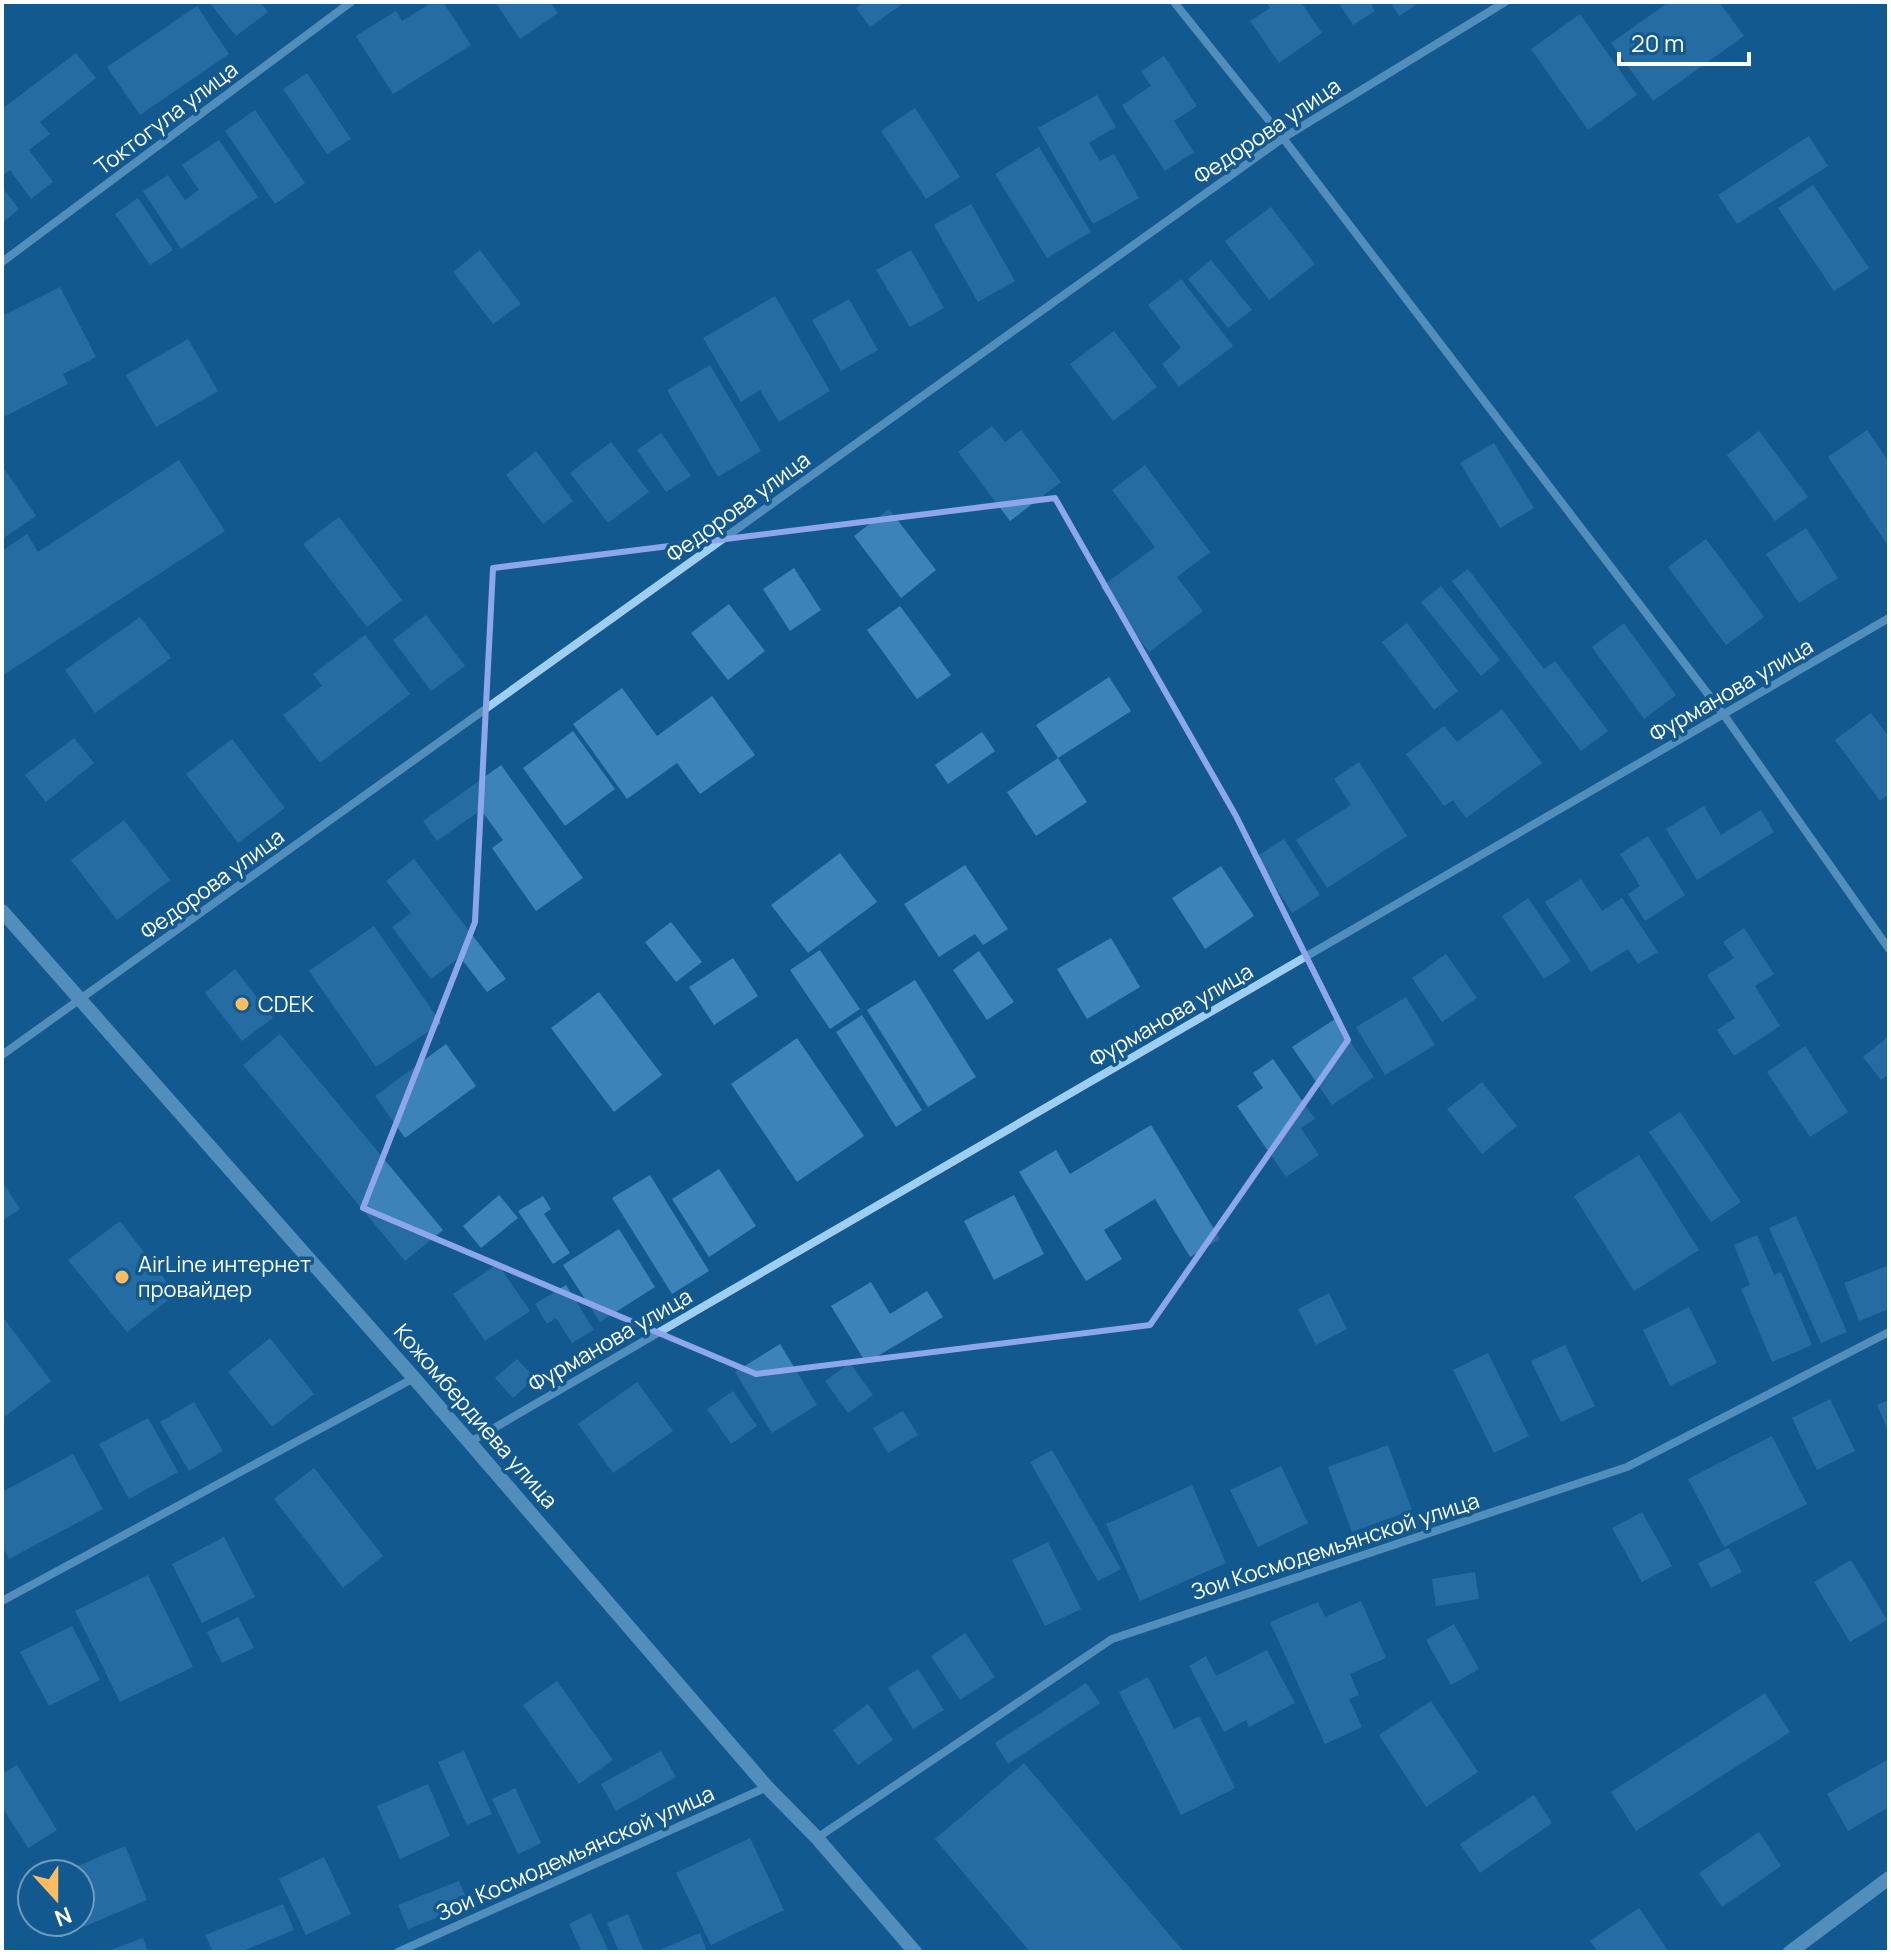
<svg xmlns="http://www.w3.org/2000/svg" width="1891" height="1954" viewBox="0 0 1891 1954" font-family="Manrope,sans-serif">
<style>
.building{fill:#3b83b9}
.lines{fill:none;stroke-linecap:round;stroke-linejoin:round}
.minor{stroke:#9ecef2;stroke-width:8}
.tertiary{stroke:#9ecef2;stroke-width:14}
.marked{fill:none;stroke:#8ea6ec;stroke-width:6;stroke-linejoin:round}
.poi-dot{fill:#ffbd5f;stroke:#125990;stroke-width:3}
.labels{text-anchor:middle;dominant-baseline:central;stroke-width:7;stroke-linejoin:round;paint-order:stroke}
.street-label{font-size:22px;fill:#fff;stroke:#125990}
.poi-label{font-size:22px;fill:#fff;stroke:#125990;text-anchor:start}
</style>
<rect width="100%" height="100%" fill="#125990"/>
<g class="building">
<path d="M209 2H260L268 12 236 36Z"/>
<path d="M433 2H443L471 45 393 94 356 36 396 11 402 21Z"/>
<path d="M495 2H550L558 13 520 39Z"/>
<path d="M864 2H905L870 27 856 8Z"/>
<path d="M1266 2H1301L1322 33 1279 63 1250 21 1270 8Z"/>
<path d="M1338 2H1370L1375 11 1353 25Z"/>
<path d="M1390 2H1415L1417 4 1399 16Z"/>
<path d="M1669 2H1719L1744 36 1653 101 1611 43Z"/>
<path d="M197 6 229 54 140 115 107 67Z"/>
<path d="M1580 14 1637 95 1588 130 1531 49Z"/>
<path d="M76 53 96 78 40 122 50 134 29 150 53 182 31 199 10 170 2 176V109Z"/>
<path d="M1164 56 1197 106 1174 121 1194 152 1165 171 1122 105 1151 86 1141 71Z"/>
<path d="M307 73 351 139 327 154 283 89Z"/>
<path d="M1097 95 1116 127 1089 143 1100 161 1114 154 1139 198 1093 224 1038 128Z"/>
<path d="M915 108 960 177 926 199 881 131Z"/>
<path d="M255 110 305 183 275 204 225 131Z"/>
<path d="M1809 136 1828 166 1737 224 1718 195Z"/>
<path d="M219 140 258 197 181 249 143 191 168 175 185 200 199 190 182 165Z"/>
<path d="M1039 147 1091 232 1047 258 995 174Z"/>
<path d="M1813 185 1869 268 1834 291 1778 208Z"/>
<path d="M2 187 19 209 2 223Z"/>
<path d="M138 198 173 250 150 265 115 214Z"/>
<path d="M971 204 1015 281 978 302 934 225Z"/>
<path d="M1271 207 1315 264 1269 300 1225 241Z"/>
<path d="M480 250 521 304 493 324 453 272Z"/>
<path d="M911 250 944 308 910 327 876 270Z"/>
<path d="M1211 260 1252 310 1228 328 1188 279Z"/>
<path d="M1181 279 1233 346 1179 387 1162 364 1181 348 1148 305Z"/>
<path d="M60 287 96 357 63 374 68 384 2 418V316Z"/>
<path d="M775 296 830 391 779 422 760 390 741 402 703 338Z"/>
<path d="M849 299 878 350 841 371 812 320Z"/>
<path d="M1114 331 1157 387 1113 421 1070 364Z"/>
<path d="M188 339 218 391 156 427 126 375Z"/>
<path d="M710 365 761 451 718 477 667 390Z"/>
<path d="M992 426 1005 442 1021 430 1061 482 1010 521 958 452Z"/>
<path d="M1867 430 1889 462V547L1828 457Z"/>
<path d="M1759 431 1808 497 1775 521 1727 455Z"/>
<path d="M661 433 691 476 666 492 637 450Z"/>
<path d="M611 442 649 492 608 523 570 473Z"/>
<path d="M1494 443 1534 508 1500 528 1460 463Z"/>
<path d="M536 451 573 501 543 524 506 475Z"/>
<path d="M179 460 225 531 2 676V551L27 534 38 552Z"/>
<path d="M2 465 36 516 2 539Z"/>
<path d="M1145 465 1210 552 1177 577 1203 611 1149 652 1101 587 1155 547 1112 490Z"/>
<path d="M889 509 936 570 901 598 854 536Z"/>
<path d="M339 517 402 600 367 627 303 544Z"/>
<path d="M1806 528 1838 578 1799 603 1766 554Z"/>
<path d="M1706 539 1764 617 1726 645 1668 567Z"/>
<path d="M794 568 821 610 790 631 763 589Z"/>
<path d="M1468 569 1544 669 1555 661 1608 731 1581 751 1452 581Z"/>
<path d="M1441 586 1500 660 1481 676 1421 602Z"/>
<path d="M729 604 765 651 728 680 691 633Z"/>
<path d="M900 606 951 675 917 699 867 630Z"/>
<path d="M426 615 465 666 431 691 393 640Z"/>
<path d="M140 617 171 658 95 713 65 670Z"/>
<path d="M1407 623 1458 691 1434 710 1382 642Z"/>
<path d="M1624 623 1676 695 1644 719 1592 647Z"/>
<path d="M365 635 410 694 320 763 283 715 322 686 313 674Z"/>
<path d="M1109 677 1131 711 1058 758 1036 725Z"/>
<path d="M622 688 657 736 712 696 755 755 700 794 677 763 627 799 573 724Z"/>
<path d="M1502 709 1542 763 1466 818 1453 800 1444 806 1406 754 1444 726 1457 742Z"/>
<path d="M1871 713 1889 737V794L1880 801 1835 740Z"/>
<path d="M573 731 615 789 565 826 523 768Z"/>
<path d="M982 732 995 751 948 784 935 765Z"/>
<path d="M74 738 94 763 46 802 25 775Z"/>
<path d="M232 739 285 808 238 843 186 774Z"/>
<path d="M1058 758 1087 802 1036 836 1007 792Z"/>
<path d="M1359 762 1407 836 1327 888 1296 840 1351 805 1334 779Z"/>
<path d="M501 765 583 878 536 911 492 848 503 840 481 810 437 841 423 821Z"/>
<path d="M1704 806 1721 835 1761 810 1774 832 1697 880 1666 829Z"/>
<path d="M124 820 170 880 117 920 71 860Z"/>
<path d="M1648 836 1685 895 1645 921 1628 894 1640 886 1620 854Z"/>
<path d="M1284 839 1320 895 1292 913 1256 857Z"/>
<path d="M840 853 877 902 808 953 771 905Z"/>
<path d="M414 859 506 979 487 992 460 957 431 979 392 927 411 913 386 881Z"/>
<path d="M965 865 1008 929 983 945 975 934 939 957 904 904Z"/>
<path d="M1221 866 1254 916 1205 949 1172 898Z"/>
<path d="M1581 879 1602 911 1622 898 1658 952 1638 964 1628 949 1591 972 1545 902Z"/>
<path d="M1528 898 1571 961 1544 979 1502 916Z"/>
<path d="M671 922 702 962 676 982 645 942Z"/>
<path d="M374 926 441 1023 376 1067 309 971Z"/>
<path d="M1744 928 1774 974 1755 986 1780 1026 1734 1056 1717 1030 1735 1018 1707 975 1734 958 1723 942Z"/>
<path d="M1111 938 1140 987 1087 1019 1057 969Z"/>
<path d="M820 950 860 1009 830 1029 790 970Z"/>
<path d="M979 951 1014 1002 987 1020 953 970Z"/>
<path d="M1446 954 1477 998 1442 1022 1412 978Z"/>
<path d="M733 958 758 996 714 1025 689 987Z"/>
<path d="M235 969 273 1018 242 1041 205 993Z"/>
<path d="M915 980 976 1077 928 1107 867 1010Z"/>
<path d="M599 992 662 1075 614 1112 551 1028Z"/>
<path d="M1406 997 1435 1045 1385 1075 1356 1027Z"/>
<path d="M862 1015 922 1110 896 1127 836 1032Z"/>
<path d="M1335 1019 1374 1077 1332 1105 1292 1047Z"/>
<path d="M280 1034 443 1230 405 1261 243 1065Z"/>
<path d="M1889 1036V1074L1881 1080 1863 1057Z"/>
<path d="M797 1038 864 1136 797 1182 731 1084Z"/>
<path d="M446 1044 476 1086 405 1138 375 1096Z"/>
<path d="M1805 1046 1848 1112 1810 1137 1767 1072Z"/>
<path d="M1273 1059 1315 1119 1301 1128 1319 1155 1286 1177 1237 1106 1263 1088 1253 1073Z"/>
<path d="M1482 1082 1517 1126 1482 1154 1447 1109Z"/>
<path d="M1680 1112 1741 1202 1711 1222 1649 1132Z"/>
<path d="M1151 1125 1220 1239 1190 1257 1155 1199 1104 1230 1122 1259 1086 1281 1019 1172 1056 1150 1070 1174Z"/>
<path d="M1639 1155 1699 1250 1634 1291 1574 1196Z"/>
<path d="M719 1169 756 1226 709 1257 672 1199Z"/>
<path d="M650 1175 709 1271 672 1294 612 1198Z"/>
<path d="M2 1181 20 1209 2 1221Z"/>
<path d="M499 1195 518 1218 481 1248 463 1226Z"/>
<path d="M1014 1195 1044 1254 994 1280 964 1221Z"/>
<path d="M543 1196 551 1209 544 1214 570 1253 553 1264 518 1211Z"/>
<path d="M1796 1216 1847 1332 1821 1343 1769 1228Z"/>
<path d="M120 1221 176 1294 127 1332 68 1260Z"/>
<path d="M619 1229 655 1287 600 1322 563 1265Z"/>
<path d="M1757 1235 1774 1275 1781 1272 1812 1345 1772 1362 1741 1289 1750 1285 1734 1245Z"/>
<path d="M498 1264 530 1311 485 1341 453 1294Z"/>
<path d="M1889 1265V1309L1859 1321 1844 1283Z"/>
<path d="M871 1282 890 1314 927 1291 943 1317 866 1363 831 1306Z"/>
<path d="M566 1285 594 1330 572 1343 556 1318 547 1324 535 1304Z"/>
<path d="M1329 1293 1347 1329 1316 1345 1298 1309Z"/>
<path d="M1689 1307 1717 1363 1670 1386 1643 1330Z"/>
<path d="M2 1316 51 1381 2 1419Z"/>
<path d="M270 1338 314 1394 272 1427 228 1372Z"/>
<path d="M780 1344 817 1405 772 1433 735 1372Z"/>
<path d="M1565 1345 1595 1406 1561 1422 1531 1361Z"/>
<path d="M1488 1353 1529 1436 1494 1453 1453 1370Z"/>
<path d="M517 1359 535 1378 513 1398 495 1378Z"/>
<path d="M850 1363 873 1395 848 1413 825 1381Z"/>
<path d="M637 1382 673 1431 613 1473 578 1424Z"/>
<path d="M733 1391 757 1426 731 1444 707 1409Z"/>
<path d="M1830 1399 1855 1451 1817 1470 1792 1418Z"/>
<path d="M1889 1400V1432L1877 1405Z"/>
<path d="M194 1402 223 1451 189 1471 160 1422Z"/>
<path d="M903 1411 918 1435 888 1453 873 1428Z"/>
<path d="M148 1418 178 1472 129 1499 99 1444Z"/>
<path d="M1772 1436 1807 1504 1724 1547 1688 1479Z"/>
<path d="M1388 1445 1412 1510 1352 1532 1328 1467Z"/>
<path d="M1052 1450 1121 1569 1098 1581 1030 1462Z"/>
<path d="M73 1454 103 1509 9 1559 2 1546V1492Z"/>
<path d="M1281 1466 1308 1523 1258 1547 1230 1490Z"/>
<path d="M314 1468 383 1556 343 1588 274 1499Z"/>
<path d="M1192 1485 1226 1563 1140 1601 1106 1524Z"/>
<path d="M1642 1512 1672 1566 1642 1582 1612 1528Z"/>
<path d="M224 1537 255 1597 202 1623 172 1564Z"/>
<path d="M1048 1542 1081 1609 1045 1626 1012 1560Z"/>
<path d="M1729 1548 1742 1572 1711 1588 1698 1563Z"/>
<path d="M1851 1560 1887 1620 1850 1642 1814 1582Z"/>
<path d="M1475 1572 1479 1599 1436 1606 1432 1579Z"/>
<path d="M148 1575 193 1667 120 1702 75 1611Z"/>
<path d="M1361 1601 1386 1658 1350 1674 1359 1695 1349 1699 1362 1727 1325 1744 1270 1622 1318 1602 1325 1617Z"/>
<path d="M238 1617 254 1648 222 1663 207 1632Z"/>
<path d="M1454 1624 1479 1669 1451 1685 1426 1640Z"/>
<path d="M72 1626 100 1680 49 1706 20 1652Z"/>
<path d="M965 1633 995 1677 960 1700 931 1656Z"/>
<path d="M1267 1650 1295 1703 1249 1727 1246 1720 1224 1732 1189 1666 1206 1656 1216 1676Z"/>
<path d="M918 1669 944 1710 913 1729 888 1688Z"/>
<path d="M1148 1677 1174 1729 1199 1716 1235 1788 1181 1815 1119 1692Z"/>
<path d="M557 1681 613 1760 579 1784 523 1705Z"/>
<path d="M1086 1683 1100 1703 1008 1764 995 1743Z"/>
<path d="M1765 1693 1790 1732 1636 1831 1611 1792Z"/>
<path d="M1431 1701 1478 1772 1426 1807 1379 1735Z"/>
<path d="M868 1704 893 1740 858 1765 833 1730Z"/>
<path d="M464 1751 492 1814 467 1825 438 1762Z"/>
<path d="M661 1751 676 1777 616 1811 601 1784Z"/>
<path d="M1889 1759V1807L1848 1831 1827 1794Z"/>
<path d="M1024 1763 1184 1952H1030L935 1839Z"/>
<path d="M17 1765 57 1830 28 1848 2 1807V1774Z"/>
<path d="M428 1784 450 1836 400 1859 377 1806Z"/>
<path d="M515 1788 541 1843 518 1854 492 1799Z"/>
<path d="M1534 1795 1552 1823 1480 1873 1460 1844Z"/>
<path d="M1759 1832 1781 1866 1722 1907 1699 1873Z"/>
<path d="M750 1838 784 1910 711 1945 676 1873Z"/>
<path d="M125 1846 147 1900 83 1927 80 1919V1874H59Z"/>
<path d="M324 1857 351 1914 306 1935 279 1879Z"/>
<path d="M459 1881 469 1905 408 1929 398 1905Z"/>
<path d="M283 1904 294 1930 240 1952H213L205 1935Z"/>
<path d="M1639 1908 1669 1952H1598L1590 1941Z"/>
<path d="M591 1913 609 1952H582L569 1924Z"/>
<path d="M628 1914 644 1952H619L607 1923Z"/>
<path d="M700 1933 707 1952H655Z"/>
<path d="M143 1938 148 1952H105Z"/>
</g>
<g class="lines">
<g class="minor">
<path d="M1174 2 1283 138 1724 715 1889 949"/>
<path d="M2 262 351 2"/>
<path d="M2 1055 1283 138 1505 2"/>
<path d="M470 1442 1889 618"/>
<path d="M2 1601 414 1378"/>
<path d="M817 1838 1112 1639 1627 1467 1889 1332"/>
<path d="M398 1952 767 1787"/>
</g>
<g class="tertiary">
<path d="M2 911 414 1378 767 1787 817 1838 915 1952"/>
<path d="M1790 1952 1889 1878"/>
</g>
</g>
<path d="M0 0H1891V1954H0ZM1055 498 1236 816 1348 1040 1150 1325 756 1374 363 1208 475 922 493 568Z" fill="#125990" fill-opacity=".55" fill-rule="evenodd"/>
<path class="marked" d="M1055 498 1236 816 1348 1040 1150 1325 756 1374 363 1208 475 922 493 568Z"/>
<g class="poi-dot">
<circle cx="242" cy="1004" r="8"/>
<circle cx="122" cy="1277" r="8"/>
</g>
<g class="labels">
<g class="street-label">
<text transform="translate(166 118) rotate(-37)">Токтогула улица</text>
<text transform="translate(1267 131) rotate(-34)">Федорова улица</text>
<text transform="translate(738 507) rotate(-36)">Федорова улица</text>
<text transform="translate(1731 690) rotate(-30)">Фурманова улица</text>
<text transform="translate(212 884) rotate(-36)">Федорова улица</text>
<text transform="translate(1171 1015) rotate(-30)">Фурманова улица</text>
<text transform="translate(610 1340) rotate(-30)">Фурманова улица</text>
<text transform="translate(476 1416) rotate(49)">Кожомбердиева улица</text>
<text transform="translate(1335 1546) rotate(-18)">Зои Космодемьянской улица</text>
<text transform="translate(575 1853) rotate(-24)">Зои Космодемьянской улица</text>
</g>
<g class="poi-label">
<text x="258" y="1004">CDEK</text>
<text x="138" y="1264">AirLine интернет<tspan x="138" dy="25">провайдер</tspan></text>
</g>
</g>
<rect width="1891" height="1954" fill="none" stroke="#ffffff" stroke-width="8"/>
<g transform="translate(56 1898) rotate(159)"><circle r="38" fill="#125990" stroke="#719bbc" stroke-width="2"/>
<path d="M0-6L14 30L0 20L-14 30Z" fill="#ffbd5f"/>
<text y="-12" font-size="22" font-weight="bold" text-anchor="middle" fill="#ffffff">N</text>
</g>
<path d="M1619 52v12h130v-12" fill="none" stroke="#ffffff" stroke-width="4"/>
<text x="1631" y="52" font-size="24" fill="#ffffff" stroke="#125990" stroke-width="6" paint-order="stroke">20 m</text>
</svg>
